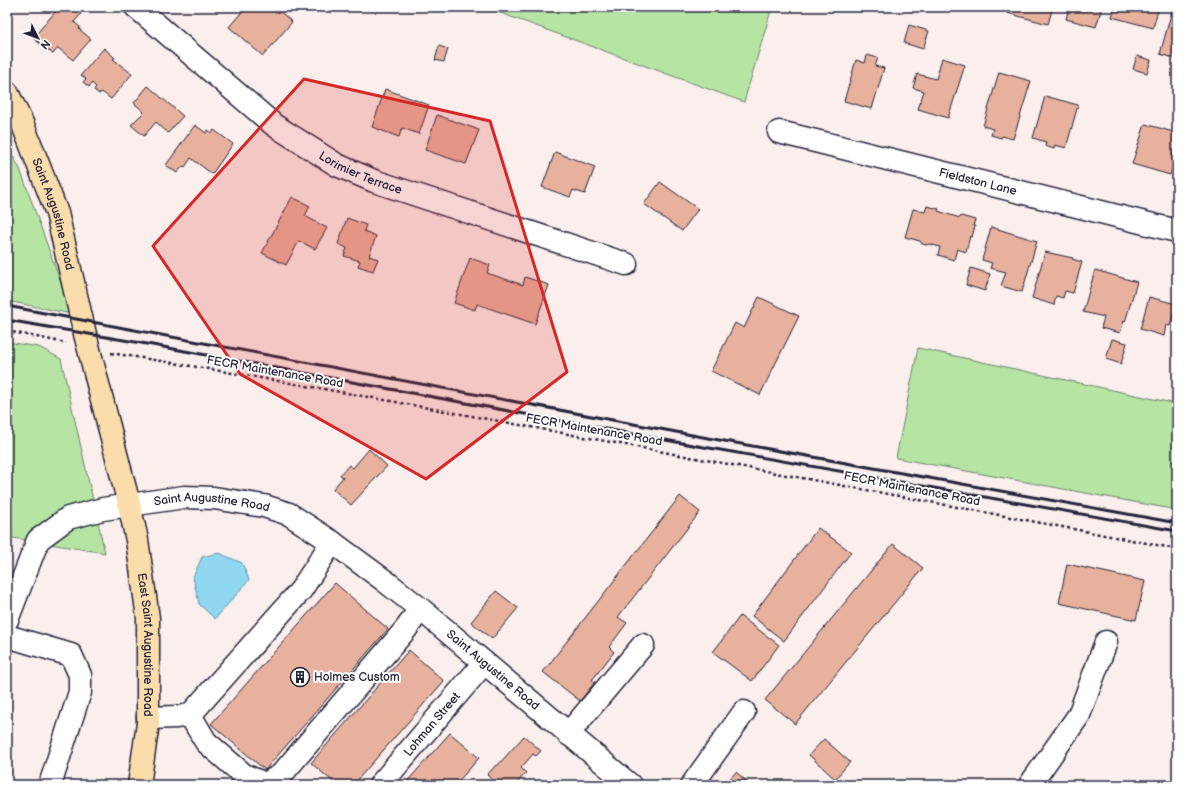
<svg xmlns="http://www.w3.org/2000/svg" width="1184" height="792" viewBox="0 0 1184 792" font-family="'Balsamiq Sans',sans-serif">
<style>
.green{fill:#b5e4a3;stroke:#6c836f}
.water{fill:#90d8f2;stroke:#648fa9}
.building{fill:#e8b19e;stroke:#22223b}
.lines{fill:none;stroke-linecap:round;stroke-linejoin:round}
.minor-casing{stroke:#22223b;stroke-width:25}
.major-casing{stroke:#22223b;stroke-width:25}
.path{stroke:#22223b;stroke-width:2.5;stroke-dasharray:3 3;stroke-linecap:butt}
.minor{stroke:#fff;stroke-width:22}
.major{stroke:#faddab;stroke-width:22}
.rail{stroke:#22223b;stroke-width:3}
.marked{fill:#d62828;fill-opacity:0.2;stroke:#d62828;stroke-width:3;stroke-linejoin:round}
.labels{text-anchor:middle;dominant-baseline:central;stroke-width:4;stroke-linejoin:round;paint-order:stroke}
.street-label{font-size:12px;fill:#22223b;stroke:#fff}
.poi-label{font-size:12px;fill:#22223b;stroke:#fff;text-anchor:start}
</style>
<rect width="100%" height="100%" fill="#faefec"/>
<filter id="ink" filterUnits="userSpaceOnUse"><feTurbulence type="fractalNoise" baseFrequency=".025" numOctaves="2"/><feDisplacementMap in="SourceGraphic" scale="8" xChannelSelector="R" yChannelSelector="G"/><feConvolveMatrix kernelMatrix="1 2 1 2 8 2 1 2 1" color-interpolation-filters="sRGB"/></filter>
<g filter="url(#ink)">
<g class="green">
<path d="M484 7H772L744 102Z"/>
<path d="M7 145 20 169 72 314 7 301Z"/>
<path d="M7 342 39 347 61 359 105 553 7 537Z"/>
<path d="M918 348 1177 404V510L896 458Z"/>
</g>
<path class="water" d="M219 553 242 563 249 580 215 619 199 604 193 577 202 557Z"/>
<g class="building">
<path d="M50 7H72L81 14 74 22 80 27 79 29 91 39 73 60 58 48 53 54 33 38 55 12Z"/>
<path d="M246 7H275L292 22 263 56 229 27Z"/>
<path d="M1009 7H1053L1048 24 1007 13Z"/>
<path d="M1069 7H1102L1096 27 1066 19Z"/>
<path d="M1115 7H1159L1153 28 1112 17Z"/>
<path d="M1173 7H1177V59L1160 54Z"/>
<path d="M909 25 929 31 923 49 904 43Z"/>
<path d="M439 46 448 49 444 62 435 60Z"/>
<path d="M104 48 115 58 113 59 132 74 111 99 102 92 99 94 94 90 96 87 92 83 89 87 83 82 86 79 81 75Z"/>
<path d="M867 55 878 58 875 66 884 68 872 109 844 101 856 60 865 63Z"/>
<path d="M1137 56 1151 60 1147 73 1133 69Z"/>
<path d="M942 58 965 65 948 118 918 109 924 91 913 88 917 74 936 79Z"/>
<path d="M999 72 1031 81 1013 139 1002 136 1001 138 991 135 993 129 983 126Z"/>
<path d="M148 86 183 116 168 133 156 122 144 136 131 125 144 112 134 103Z"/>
<path d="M385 89 429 105 419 134 402 128 399 137 372 127Z"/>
<path d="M1177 95V107L1174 106Z"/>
<path d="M1045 96 1078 105 1066 148 1055 145 1054 149 1045 146 1046 142 1033 138Z"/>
<path d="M437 115 479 130 466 164 425 150Z"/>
<path d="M1145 124 1177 133V141L1175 147H1177V149L1175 154 1173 153 1172 159 1175 160 1170 175 1132 164Z"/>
<path d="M195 125 206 133 208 130 212 133 214 130 233 144 212 174 191 158 185 167 183 166 177 173 166 165Z"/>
<path d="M555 152 595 167 585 194 573 190 570 197 542 187Z"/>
<path d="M660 182 698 209 682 231 644 204Z"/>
<path d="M292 197 310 206 305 216 327 228 315 249 299 241 286 265 262 253Z"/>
<path d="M927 206 939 209 938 211 960 218 961 216 975 220 973 226H975L972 237 970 236 966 252 957 249 954 260 938 255 940 247 929 244 927 245 922 244 920 241 905 237 913 209 925 212Z"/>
<path d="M347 218 366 225 364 231 376 236 369 256 378 259 373 271 358 266 360 261 344 256 347 248 338 244Z"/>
<path d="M991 227 1037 241 1022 292 1001 286 1006 272 990 268 992 263 982 260Z"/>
<path d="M1045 252 1073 258 1072 259 1082 262 1073 293 1065 291 1063 298 1056 296 1054 305 1032 298Z"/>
<path d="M470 258 490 265 487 273 523 285 525 277 549 285 535 324 477 304 475 310 454 303Z"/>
<path d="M971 268 990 274 985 291 966 285Z"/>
<path d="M1095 270 1137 282 1125 322 1124 321 1120 333 1101 328 1104 317 1083 312Z"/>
<path d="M759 297 799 316 760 395 711 371 735 323 744 328Z"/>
<path d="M1149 297 1176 304 1170 326 1166 325 1164 336 1140 329Z"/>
<path d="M1112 339 1127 343 1121 364 1106 359Z"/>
<path d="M369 449 387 466 351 505 333 489 343 477 340 475 349 465 353 468Z"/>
<path d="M680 496 700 512 618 617 627 623 609 647 614 652 592 680 595 682 580 701 543 672Z"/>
<path d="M818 528 851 552 784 641 752 616Z"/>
<path d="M893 544 923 568 795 724 765 700Z"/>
<path d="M1067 564 1145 581 1136 620 1059 603Z"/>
<path d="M335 583 388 629 265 770 211 724Z"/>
<path d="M496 591 518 608 492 639 471 622Z"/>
<path d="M740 616 779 645 752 681 713 652Z"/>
<path d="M409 650 444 681 353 785H337L311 763Z"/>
<path d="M450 733 479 758 455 785H404Z"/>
<path d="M524 736 541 751 536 756 533 754 521 768 526 773 515 785H498L487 775 496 765 497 766Z"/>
<path d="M824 739 850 762 835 779 809 755Z"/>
<path d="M736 772 751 785H724Z"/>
</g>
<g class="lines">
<defs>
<g id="minor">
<path id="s1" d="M136 7 274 125 337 165 374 181 626 264"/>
<path id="s2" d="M779 132 1177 231"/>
<path id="s3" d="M7 620 38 540 68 518 103 509 184 497 214 498 264 506 289 514 332 542 385 581 423 611 630 785"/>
<path d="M7 636 71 655 80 675V692L50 785"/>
<path d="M190 715 206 742 244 775 265 784 281 775 406 629 420 609"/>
<path d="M148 718 177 717 190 715 301 590 332 542"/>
<path d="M568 734 643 645"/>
<path id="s4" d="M380 785 484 663"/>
<path d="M692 785 744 712"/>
<path d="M1030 785 1079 715 1106 642"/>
</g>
<g id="major">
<path id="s5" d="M7 92 23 125 57 213 85 334 129 504 137 540 148 618V723L139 785"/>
</g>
</defs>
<use href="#minor" class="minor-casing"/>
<use href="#major" class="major-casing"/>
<g class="path">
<path d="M7 331 66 343"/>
<path d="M111 353C287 381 462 414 637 447 817 481 997 514 1177 549"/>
</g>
<use href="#minor" class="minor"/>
<use href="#major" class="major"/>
<g class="rail">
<path d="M7 306 708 438 1177 523"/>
<path d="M7 320 147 344 698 446 1177 531"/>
</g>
</g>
</g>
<path class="marked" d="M304 79 490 121 567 372 426 479 240 374 153 246Z"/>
<defs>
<symbol id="building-ring" viewBox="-11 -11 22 22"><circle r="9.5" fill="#fff" stroke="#22223b" stroke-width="1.5"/><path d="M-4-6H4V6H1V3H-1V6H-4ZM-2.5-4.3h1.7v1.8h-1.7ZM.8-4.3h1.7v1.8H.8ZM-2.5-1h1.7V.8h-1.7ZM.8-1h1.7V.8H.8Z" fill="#22223b"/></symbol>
</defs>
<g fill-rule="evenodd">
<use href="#building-ring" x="289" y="666" width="22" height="22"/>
</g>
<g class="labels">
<g class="street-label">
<text stroke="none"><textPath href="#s1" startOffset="281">Lorimier Terrace</textPath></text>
<text stroke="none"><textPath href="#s2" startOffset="205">Fieldston Lane</textPath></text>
<text stroke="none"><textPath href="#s5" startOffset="131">Saint Augustine Road</textPath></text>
<text transform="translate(275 372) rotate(10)">FECR Maintenance Road</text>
<text transform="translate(594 430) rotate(10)">FECR Maintenance Road</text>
<text transform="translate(912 489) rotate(11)">FECR Maintenance Road</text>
<text stroke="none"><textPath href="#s3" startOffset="269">Saint Augustine Road</textPath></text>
<text stroke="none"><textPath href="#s5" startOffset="573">East Saint Augustine Road</textPath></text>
<text stroke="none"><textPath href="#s3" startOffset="605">Saint Augustine Road</textPath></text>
<text stroke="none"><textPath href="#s4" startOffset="80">Lohman Street</textPath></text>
</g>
<g class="poi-label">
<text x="314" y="677">Holmes Custom</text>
</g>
</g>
<rect width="1184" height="792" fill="none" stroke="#fff" stroke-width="24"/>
<rect x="12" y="12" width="1160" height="768" fill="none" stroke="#22223b" stroke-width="1.5" filter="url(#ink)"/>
<g transform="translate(38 38) rotate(132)" stroke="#ffffff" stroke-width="3" paint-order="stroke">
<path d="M0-3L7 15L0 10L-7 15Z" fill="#22223b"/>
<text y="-6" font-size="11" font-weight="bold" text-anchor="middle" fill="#22223b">N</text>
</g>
</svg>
